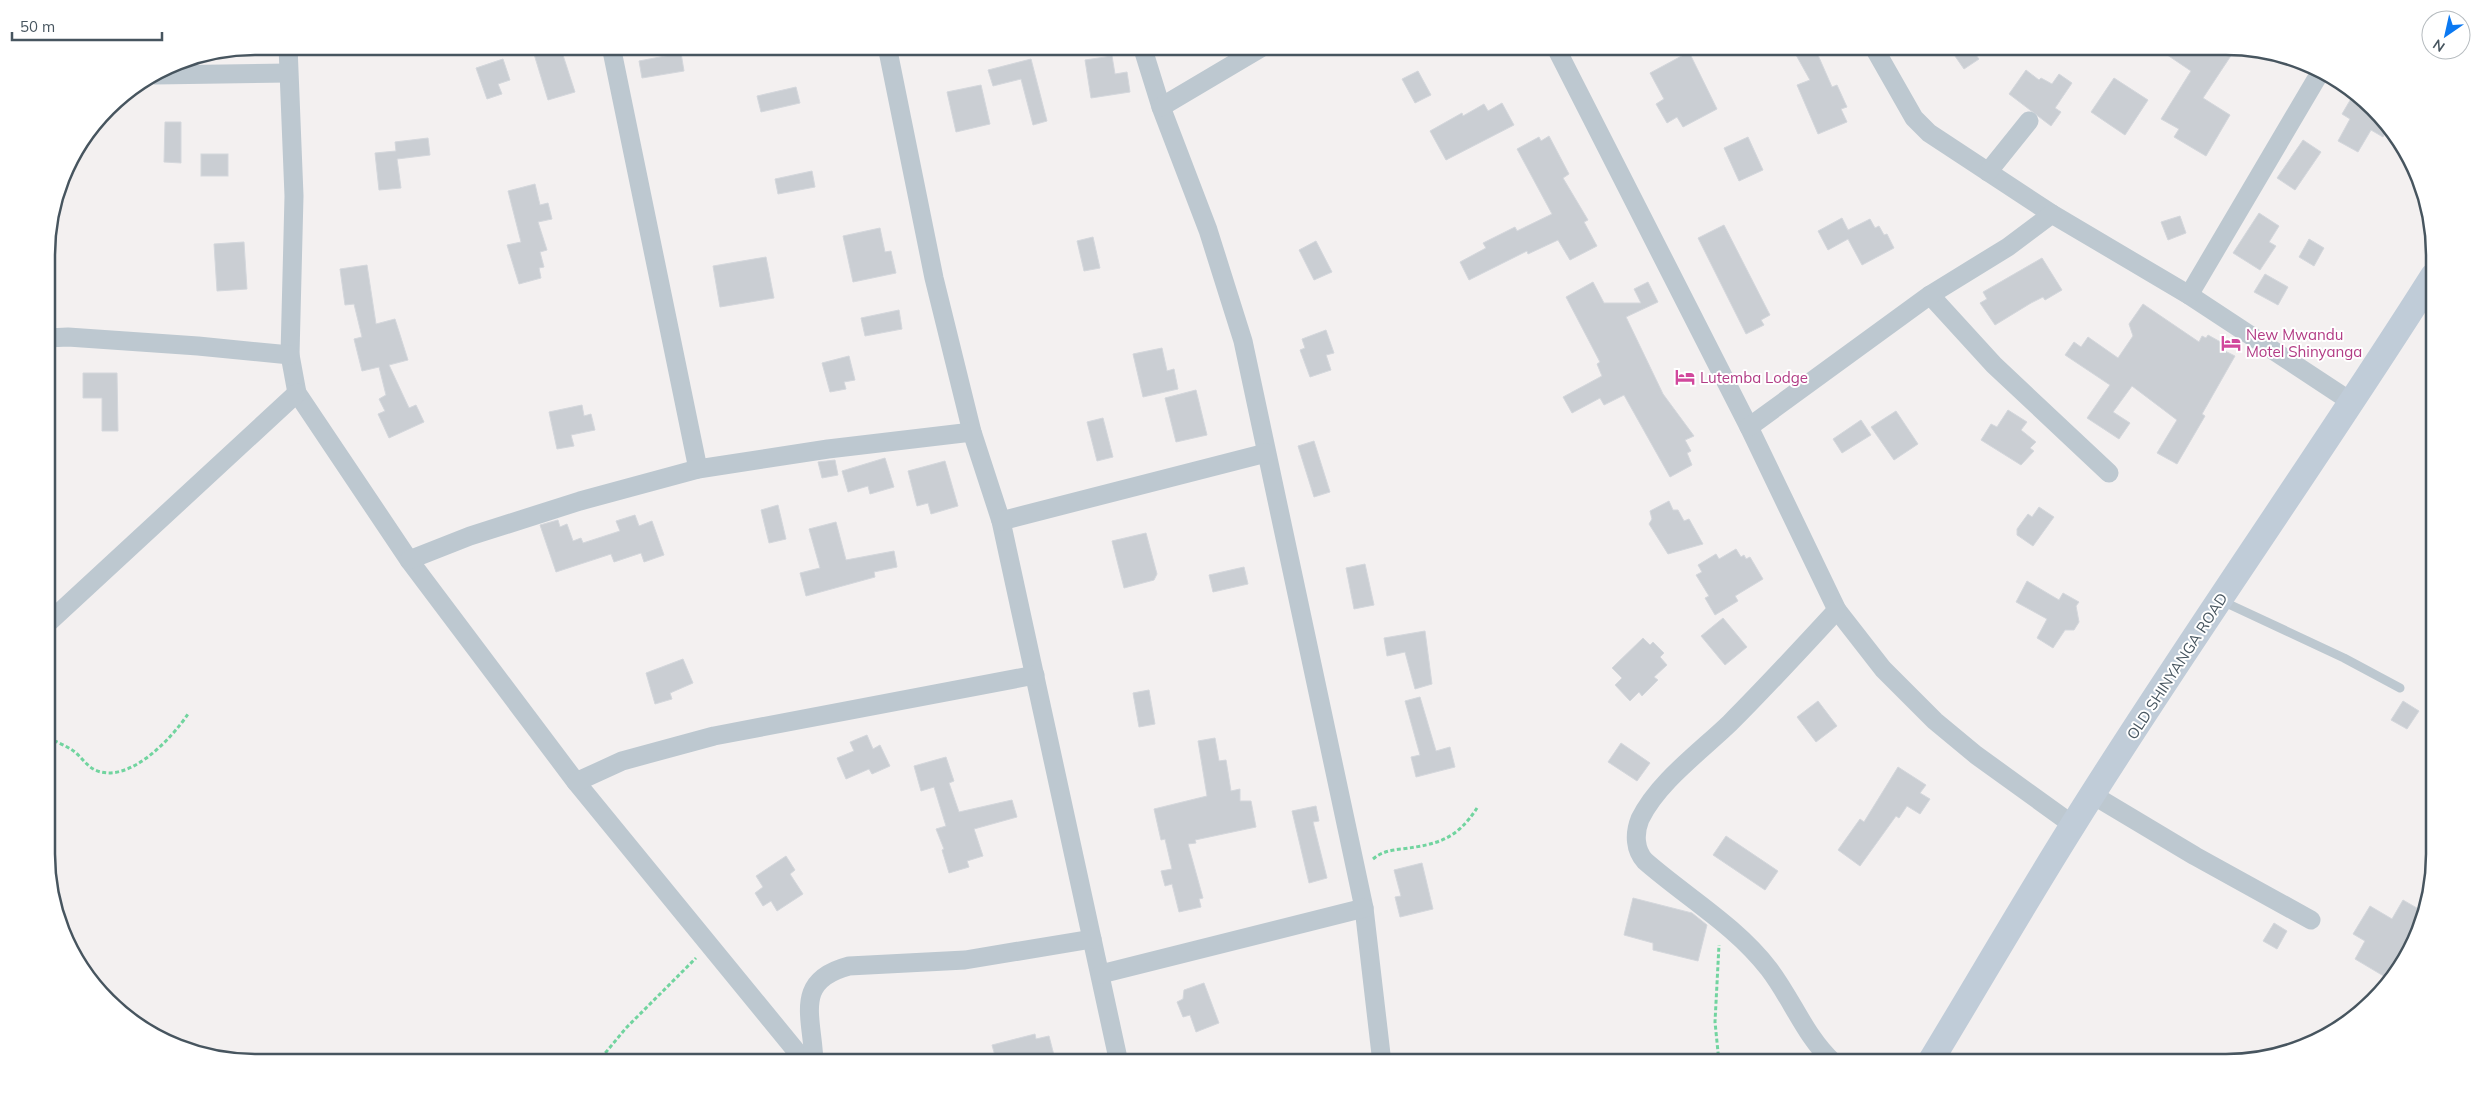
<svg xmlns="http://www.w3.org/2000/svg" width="2481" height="1109" viewBox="0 0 2481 1109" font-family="Mulish,sans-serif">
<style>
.building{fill:#caced3;stroke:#d4d7dc}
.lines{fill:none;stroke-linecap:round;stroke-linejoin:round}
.path{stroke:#71d49f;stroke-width:3;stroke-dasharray:4 2.5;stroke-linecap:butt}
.lane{stroke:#bdc8d0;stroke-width:9}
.street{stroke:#bdc8d0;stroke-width:19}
.secondary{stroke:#c0ccd8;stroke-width:26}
.labels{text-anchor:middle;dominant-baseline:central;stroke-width:4;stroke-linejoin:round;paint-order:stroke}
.hotel-label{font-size:15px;fill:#b23c85;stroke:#fff;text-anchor:start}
.street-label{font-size:15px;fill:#47555f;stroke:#fff}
.rim{fill:none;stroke:#47555f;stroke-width:2.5}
</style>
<rect width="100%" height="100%" fill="#f3f0f0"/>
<g class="building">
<path d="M560 46 575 92 548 100 534 54Z"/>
<path d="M1791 46H1814L1832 87 1837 85 1847 107 1841 109 1847 122 1818 134 1797 85 1810 80Z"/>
<path d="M1948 46H1969L1979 59 1964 69Z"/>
<path d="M2154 46H2226L2236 48 2203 98 2230 115 2206 156 2174 137 2179 129 2161 119 2191 71Z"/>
<path d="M1689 52 1717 109 1683 127 1677 117 1667 123 1656 104 1664 99 1650 73Z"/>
<path d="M681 53 684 71 642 78 639 61Z"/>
<path d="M1112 56 1115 74 1127 72 1130 92 1091 98 1085 60Z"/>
<path d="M503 59 510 80 498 84 502 94 487 99 476 68Z"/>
<path d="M1031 59 1047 121 1033 125 1021 79 993 86 988 70Z"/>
<path d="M2026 70 2039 80 2041 78 2052 84 2059 74 2072 83 2055 108 2061 112 2051 126 2009 94Z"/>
<path d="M1418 71 1431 95 1415 103 1402 79Z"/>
<path d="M2114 78 2148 100 2125 135 2091 112Z"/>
<path d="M981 85 990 124 956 132 947 92Z"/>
<path d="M796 87 800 103 761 112 757 96Z"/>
<path d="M2352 97 2372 108 2389 126 2383 137 2371 130 2358 152 2338 141 2350 119 2342 114Z"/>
<path d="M1502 103 1514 125 1446 160 1430 131 1462 113 1463 116 1484 104 1488 111Z"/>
<path d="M165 122H181V163L164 162Z"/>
<path d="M1549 136 1569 174 1563 178 1588 220 1584 222 1597 246 1570 260 1558 240 1528 254 1527 251 1469 280 1460 262 1486 248 1483 243 1515 227 1517 231 1552 214 1517 149 1539 137 1541 141Z"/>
<path d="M1748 137 1763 170 1739 181 1724 148Z"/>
<path d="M428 138 430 155 397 159 401 188 379 190 375 153 396 151 395 142Z"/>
<path d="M2303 140 2321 152 2295 190 2277 178Z"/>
<rect x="201" y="154" width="27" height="22"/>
<path d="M812 171 815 187 778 194 775 179Z"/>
<path d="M535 184 540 205 548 203 552 219 538 222 547 250 540 252 544 267 539 268 541 278 519 284 507 245 521 242 508 191Z"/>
<path d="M2259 213 2279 226 2269 242 2276 246 2260 270 2233 253Z"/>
<path d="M2180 216 2186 233 2168 240 2161 222Z"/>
<path d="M1842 218 1848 230 1870 219 1875 228 1879 226 1884 235 1887 234 1894 248 1862 265 1848 239 1828 250 1818 231Z"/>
<path d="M1724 225 1770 315 1761 320 1764 325 1746 334 1698 238Z"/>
<path d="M880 228 885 252 891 251 896 273 853 282 843 236Z"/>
<path d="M1093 237 1100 268 1084 271 1077 241Z"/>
<path d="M2309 239 2324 248 2314 266 2299 257Z"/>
<path d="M1316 241 1332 272 1314 280 1299 250Z"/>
<path d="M244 242 247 289 217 291 214 244Z"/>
<path d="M766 257 774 298 720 307 713 266Z"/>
<path d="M2042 258 2062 290 2045 300 2043 297 2031 303 1995 325 1980 303 1987 299 1983 292Z"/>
<path d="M367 265 376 324 395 319 408 360 389 365 409 408 416 405 424 422 389 438 378 414 385 411 379 399 386 395 379 367 362 371 354 339 362 337 354 304 345 305 340 269Z"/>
<path d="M2265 274 2288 287 2278 305 2254 292Z"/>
<path d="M1593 282 1604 303H1641L1634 289 1648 282 1658 302 1626 317 1663 394 1694 436 1685 440 1691 451 1687 453 1692 465 1670 477 1624 395 1604 405 1600 398 1572 413 1563 397 1602 376 1597 364 1600 362 1566 297Z"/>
<path d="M2143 304 2199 342 2202 336 2206 338 2208 335 2226 345 2223 350 2235 356 2202 414 2205 416 2177 464 2157 453 2177 420 2132 386 2113 412 2130 423 2119 439 2087 418 2110 385 2065 355 2074 342 2081 347 2088 337 2118 358 2133 336 2129 324Z"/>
<path d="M899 310 902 329 865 336 861 318Z"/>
<path d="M1326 330 1334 353 1326 355 1331 370 1310 377 1300 350 1305 348 1302 339Z"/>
<path d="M1162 348 1167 371 1174 369 1178 389 1143 397 1133 354Z"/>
<path d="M849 356 855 380 844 382 846 389 830 392 822 363Z"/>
<path d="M83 373H117L118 431H102V398H83Z"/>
<path d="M1196 390 1207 435 1176 442 1165 398Z"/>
<path d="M582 405 584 416 591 414 595 430 571 435 574 446 557 449 549 412Z"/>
<path d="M2008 410 2027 422 2021 430 2036 442 2030 448 2034 451 2021 465 1981 440 1991 424 1997 427Z"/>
<path d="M1896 411 1918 444 1894 460 1871 427Z"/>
<path d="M1103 418 1113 457 1097 461 1087 422Z"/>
<path d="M1861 420 1871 435 1842 453 1833 439Z"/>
<path d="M1314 441 1330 492 1314 497 1298 446Z"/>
<path d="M885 458 894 487 870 494 868 486 848 492 842 471Z"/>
<path d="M835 460 838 475 822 478 818 462Z"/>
<path d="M945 461 958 506 931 514 928 503 917 506 908 471Z"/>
<path d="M1669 501 1673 510H1678L1684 521 1689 519 1703 544 1668 554 1649 524 1652 519 1650 511Z"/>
<path d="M778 505 786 539 769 543 761 510Z"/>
<path d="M2039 507 2054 517 2033 546 2017 535V529L2028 514 2032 517Z"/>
<path d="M635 515 639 526 652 521 664 555 644 562 641 553 614 562 611 554 556 572 540 525 558 520 560 527 567 524 573 541 581 538 583 543 620 531 616 521Z"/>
<path d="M836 522 846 560 894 551 897 567 874 572 875 577 806 596 800 573 820 568 809 529Z"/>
<path d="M1146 533 1157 574 1154 580 1124 588 1112 541Z"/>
<path d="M1736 549 1741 557 1744 555 1746 559 1750 557 1763 579 1735 596 1738 601 1715 615 1705 598 1709 596 1696 575 1702 572 1698 565 1716 554 1719 559Z"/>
<path d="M1365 564 1374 605 1354 609 1346 568Z"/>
<path d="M1244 567 1248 584 1213 592 1209 575Z"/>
<path d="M2027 581 2059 600 2063 593 2079 602 2076 606 2079 622 2074 630H2065L2053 648 2037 638 2047 619 2016 602Z"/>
<path d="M1723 618 1747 647 1725 665 1701 636Z"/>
<path d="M1425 631 1432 684 1415 689 1405 652 1387 656 1384 638Z"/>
<path d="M1643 638 1650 645 1653 642 1664 653 1660 657 1667 665 1654 677 1658 680 1642 696 1639 692 1630 701 1615 685 1622 678 1612 668Z"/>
<path d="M683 659 693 683 670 693 672 699 655 704 646 673Z"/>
<path d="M1149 690 1155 724 1139 727 1133 693Z"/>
<path d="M1420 697 1436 751 1450 747 1455 767 1416 777 1411 757 1420 755 1405 701Z"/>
<path d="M1818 701 1837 726 1816 742 1797 717Z"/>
<path d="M2403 701 2419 711 2407 729 2391 720Z"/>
<path d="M867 735 873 749 880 745 890 766 872 774 869 769 846 779 837 758 854 751 850 742Z"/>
<path d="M1215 738 1219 761 1226 760 1231 791 1240 789V801H1251L1256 827 1195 840 1196 843 1188 844 1203 898 1199 899 1201 907 1179 912 1172 884 1165 886 1161 871 1172 869 1165 839 1161 840 1154 809 1207 796 1198 741Z"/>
<path d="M1621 743 1650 763 1637 781 1608 762Z"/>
<path d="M946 757 954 781 949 783 959 812 1012 800 1017 817 974 829 983 856 967 861 969 867 949 873 942 850 944 849 936 829 946 826 934 787 921 791 914 766Z"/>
<path d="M1898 767 1926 785 1920 793 1930 799 1920 814 1907 806 1899 818 1896 816 1860 866 1838 850 1860 819 1864 822Z"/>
<path d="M1316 806 1319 821 1313 822 1327 878 1309 883 1292 811Z"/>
<path d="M1726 836 1778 871 1765 890 1713 855Z"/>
<path d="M786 856 795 870 790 874 803 894 777 911 771 901 763 906 755 893 763 887 756 876Z"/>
<path d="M1422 863 1433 909 1400 917 1395 897 1401 896 1394 870Z"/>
<path d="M1633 898 1692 913 1707 925 1698 961 1653 950V943L1624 935Z"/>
<path d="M2403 900 2422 911 2406 939 2414 943 2392 981 2355 959 2365 941 2353 934 2370 906 2392 919Z"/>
<path d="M2274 923 2287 931 2277 949 2263 941Z"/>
<path d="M1204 983 1219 1023 1196 1032 1190 1015 1183 1017 1177 1002 1183 999 1184 990Z"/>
<path d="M1035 1034 1036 1039 1049 1036 1056 1063H997L992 1045Z"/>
</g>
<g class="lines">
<g class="path">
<path d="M48 738C57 742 67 746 75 752 82 758 87 766 95 770 129 785 172 738 188 714"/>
<path d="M1373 859C1381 852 1391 850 1402 849 1438 844 1456 840 1477 808"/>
<path d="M73 952V951"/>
<path d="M1719 1062 1715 1022 1719 945"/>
<path d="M597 1063 626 1028 696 958"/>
</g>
<path class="lane" d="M2222 601 2344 658 2400 688"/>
<g class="street">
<path d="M288 46 294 196 290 355 297 393 409 560 576 782 806 1063"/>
<path d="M611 46 698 469"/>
<path d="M887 46 934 278 972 432 1001 521 1119 1063"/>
<path d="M1142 46 1161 107 1208 230 1243 341 1364 908 1382 1063"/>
<path d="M1555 46 1749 427 1837 610 1883 669 1935 721 1976 755 2073 825"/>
<path d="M1873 46 1914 118 1929 133 2052 214 2189 295 2353 403"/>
<path d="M155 75 288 73"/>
<path d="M1161 107 1264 46"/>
<path d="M1988 172 2029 121"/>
<path d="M1930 295 1994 365 2109 473"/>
<path d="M2189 295 2321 71"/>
<path d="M47 338 68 337 198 346 290 355"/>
<path d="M1749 427 1930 295 2008 247 2052 214"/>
<path d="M1001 521 1266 453"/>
<path d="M409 560 470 536 580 501 698 469 828 449 972 432"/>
<path d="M48 623 297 393"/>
<path d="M576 782 622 761 714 736 1035 675"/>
<path d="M2093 795 2195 856 2311 920"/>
<path d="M1101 974 1364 908"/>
<path d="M1833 1062C1805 1036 1792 999 1769 969 1735 925 1686 897 1645 861 1635 850 1634 834 1640 819 1658 782 1701 751 1730 723 1767 686 1802 648 1837 610"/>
<path d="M814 1063C813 1018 792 981 849 966L965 960 1092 939"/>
</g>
<path class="secondary" d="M1930 1062C1978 983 2024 903 2073 825 2189 639 2316 461 2433 276"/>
</g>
<defs>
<symbol id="hotel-bare" viewBox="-9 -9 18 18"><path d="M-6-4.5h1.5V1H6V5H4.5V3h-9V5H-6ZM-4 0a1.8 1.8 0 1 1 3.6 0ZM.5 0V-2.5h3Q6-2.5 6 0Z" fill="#d1479c" stroke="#fff" stroke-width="2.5" paint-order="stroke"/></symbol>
</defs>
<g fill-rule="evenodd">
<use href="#hotel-bare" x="2217" y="329" width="28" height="28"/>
<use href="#hotel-bare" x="1671" y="363" width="28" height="28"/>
</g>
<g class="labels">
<g class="hotel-label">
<text x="2246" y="334">New Mwandu<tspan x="2246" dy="17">Motel Shinyanga</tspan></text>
<text x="1700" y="377">Lutemba Lodge</text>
</g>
<g class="street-label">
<text transform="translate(2177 666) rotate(-57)">OLD SHINYANGA ROAD</text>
</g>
</g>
<path d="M0 0H2481V1109H0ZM255 55H2226A200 200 0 0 1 2426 255V854A200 200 0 0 1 2226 1054H255A200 200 0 0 1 55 854V255A200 200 0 0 1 255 55Z" fill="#fff" fill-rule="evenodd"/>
<path class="rim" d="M255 55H2226A200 200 0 0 1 2426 255V854A200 200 0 0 1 2226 1054H255A200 200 0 0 1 55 854V255A200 200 0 0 1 255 55Z"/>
<g transform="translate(2446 35) rotate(214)"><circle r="24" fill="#ffffff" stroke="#b5bbbf"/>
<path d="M0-4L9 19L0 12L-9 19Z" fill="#0b79f2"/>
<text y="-8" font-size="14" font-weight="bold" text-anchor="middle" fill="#47555f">N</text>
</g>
<path d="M12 32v8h150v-8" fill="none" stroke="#47555f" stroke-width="2.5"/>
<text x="20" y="32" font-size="15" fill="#47555f" stroke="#ffffff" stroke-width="4" paint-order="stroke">50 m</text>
</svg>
